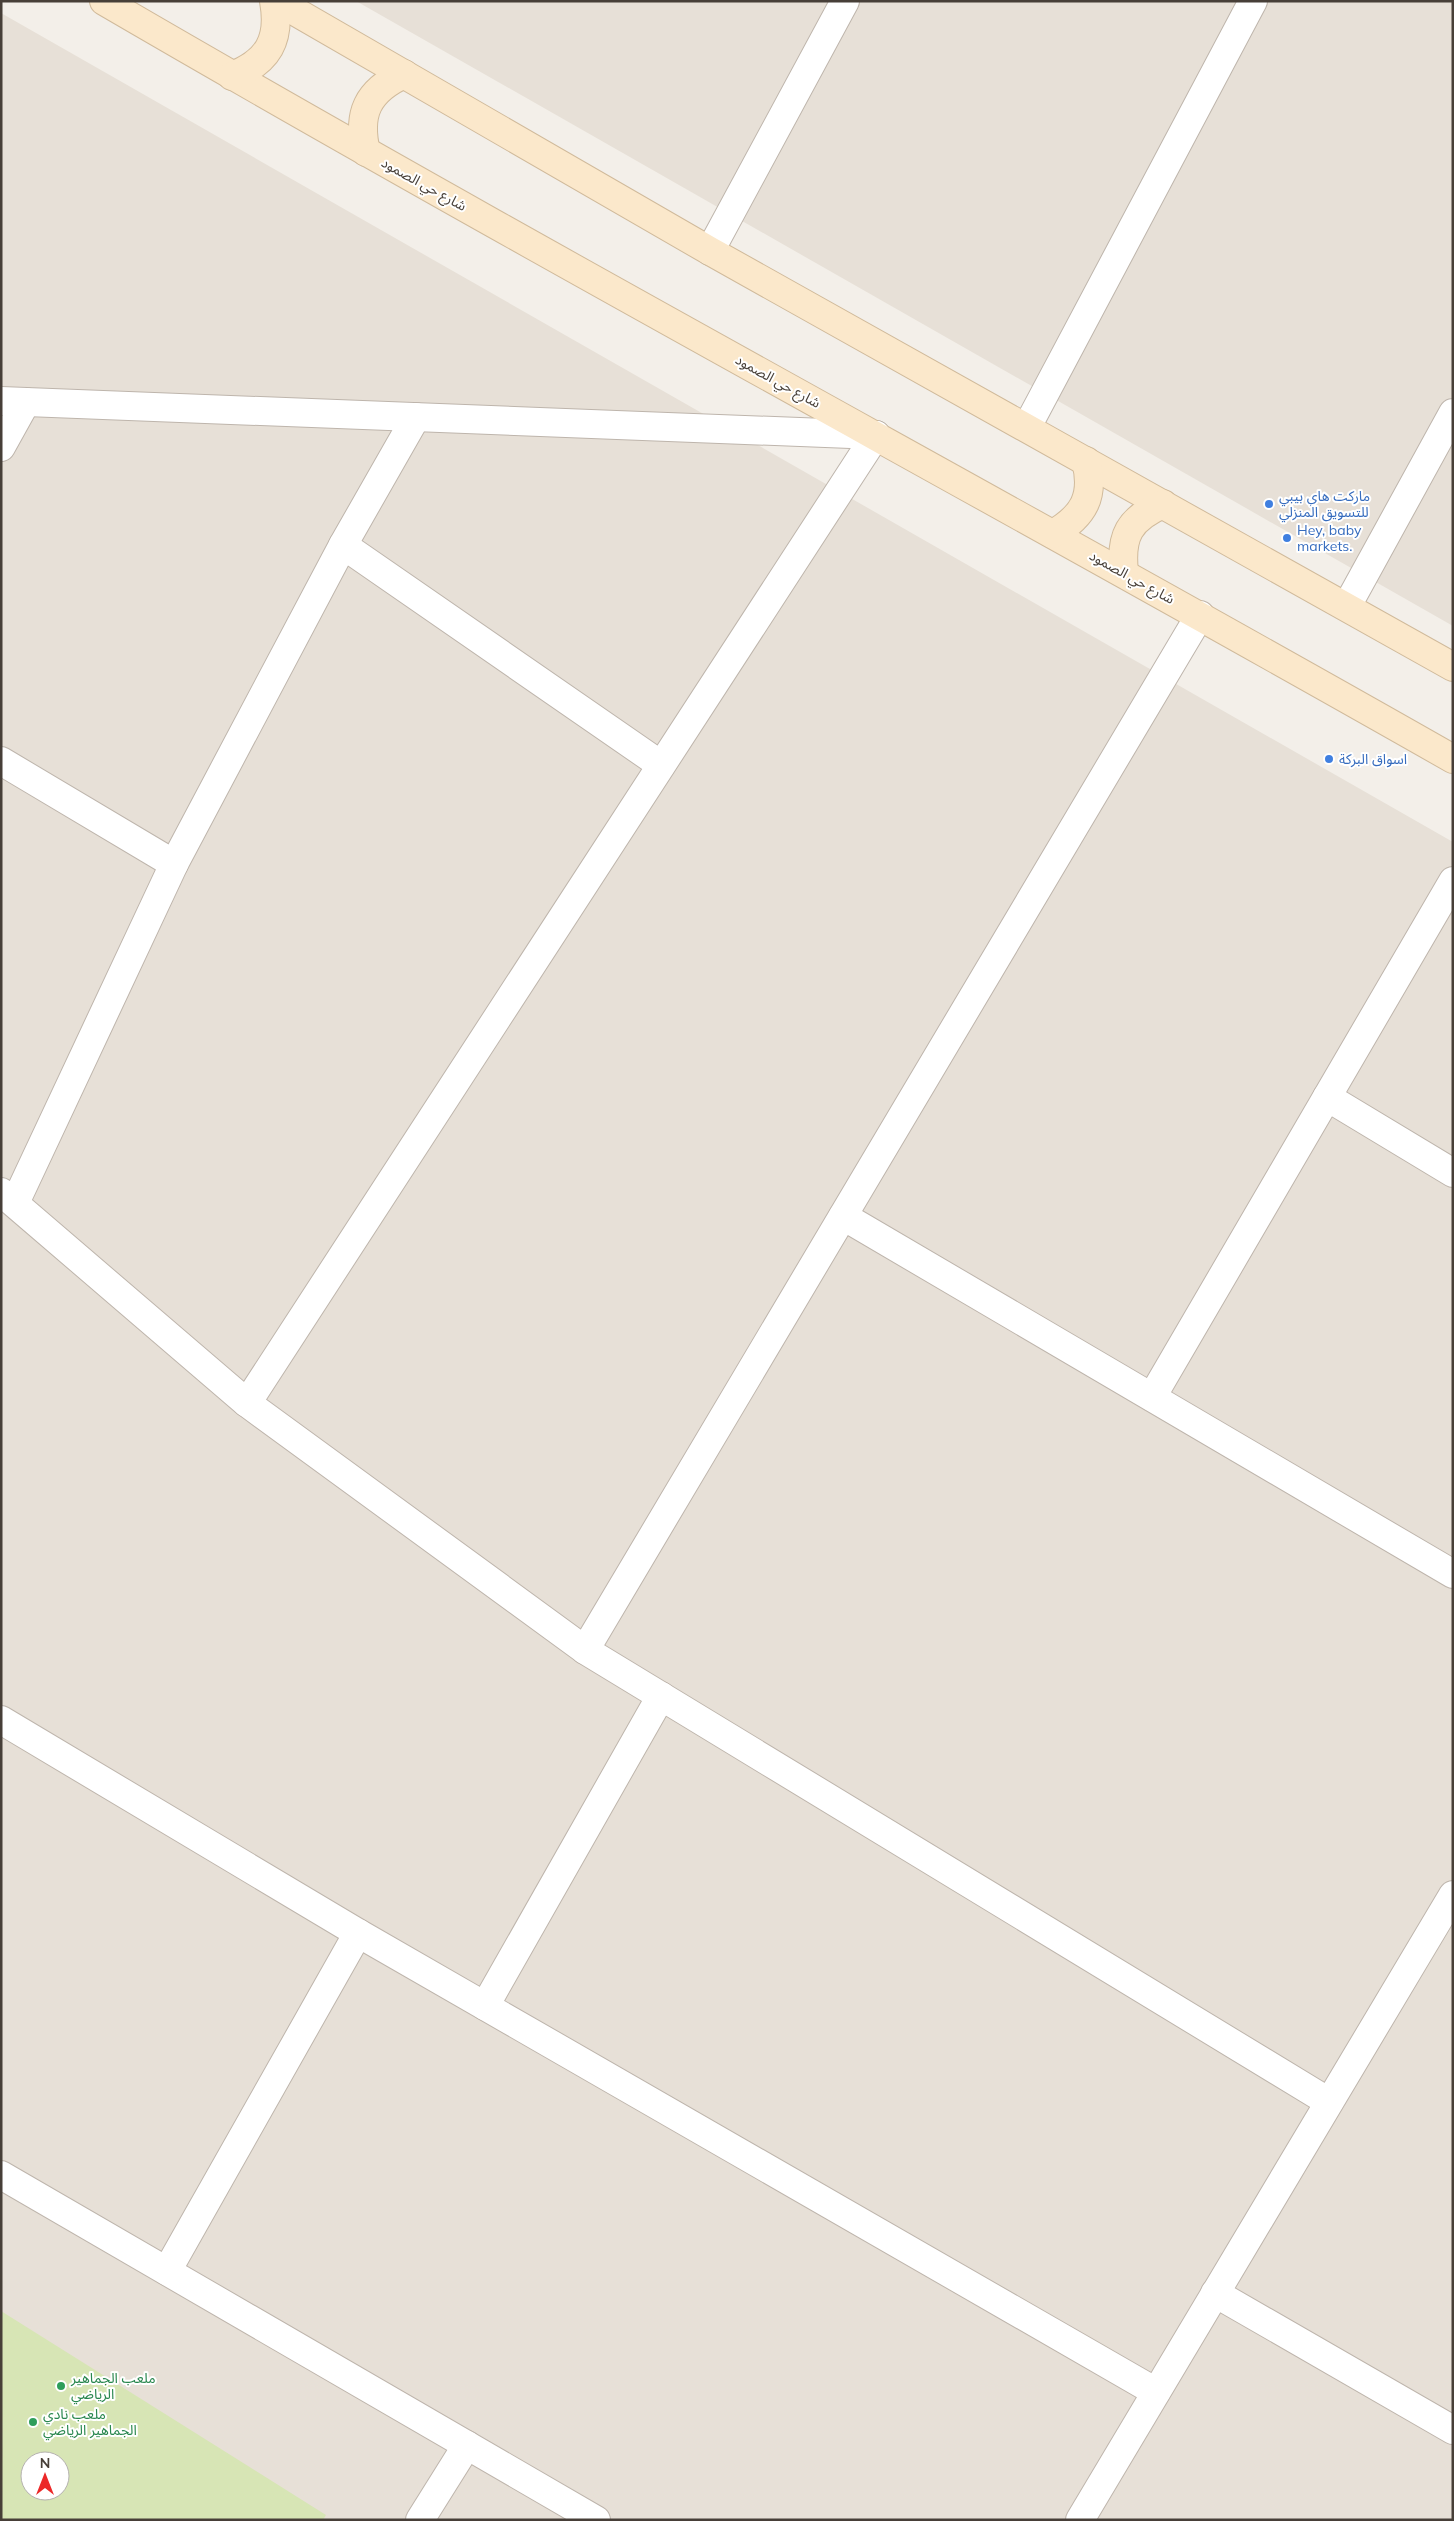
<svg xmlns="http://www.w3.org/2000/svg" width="1454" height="2521" viewBox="0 0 1454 2521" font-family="Mulish,'Noto Sans Arabic',sans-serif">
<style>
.residential{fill:#e7e0d7;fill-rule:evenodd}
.green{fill:#d7e5b5;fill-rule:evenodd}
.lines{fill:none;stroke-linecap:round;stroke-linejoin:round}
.street-casing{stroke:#beb5ac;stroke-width:30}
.secondary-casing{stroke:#d0ba9b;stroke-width:30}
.street{stroke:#fff;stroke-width:28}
.secondary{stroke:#fbe8cb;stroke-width:28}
.shop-dot{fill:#3f7fe0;stroke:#fff;stroke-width:2}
.leisure-dot{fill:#2e9e5b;stroke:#fff;stroke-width:2}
.labels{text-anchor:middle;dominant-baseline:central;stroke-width:4;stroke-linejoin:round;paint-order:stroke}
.street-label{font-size:14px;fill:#473f38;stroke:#fff}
.shop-label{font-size:14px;fill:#366cbe;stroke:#fff;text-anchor:start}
.leisure-label{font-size:14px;fill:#27864d;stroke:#fff;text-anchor:start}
</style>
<rect width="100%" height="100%" fill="#f3efe9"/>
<g class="residential">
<path d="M356 1H1453V626Z"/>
<path d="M1 13 1453 842V2520H1ZM30 2461H60V2491H30Z"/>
</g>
<path class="green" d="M1 2311 326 2515 323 2520H1ZM30 2461H60V2491H30Z"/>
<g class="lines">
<defs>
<g id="street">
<path d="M710 251 845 1"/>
<path d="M1 401 876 435"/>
<path d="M1027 427 1253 1"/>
<path d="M1 447 26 402"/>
<path d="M343 545 661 765"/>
<path d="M1347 606 1453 413"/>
<path d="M1 761 174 864"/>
<path d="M1327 1097 1453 1173"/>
<path d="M1 1192 247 1403 585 1650 1329 2102"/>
<path d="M15 1203 174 864 343 545 416 417"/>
<path d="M843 1216 1453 1574"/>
<path d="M1152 1397 1453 881"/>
<path d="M247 1403 876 435"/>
<path d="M585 1650 1200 615"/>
<path d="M1 1720 358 1933 1156 2392"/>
<path d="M485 2006 661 1696"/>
<path d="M1 2175 596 2520"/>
<path d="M167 2271 358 1933"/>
<path d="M1215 2293 1453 2430"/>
<path d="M420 2520 467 2445"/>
<path d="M1080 2520 1453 1895"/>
</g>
<g id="secondary">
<path d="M104 1C550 261 1005 504 1453 759"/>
<path d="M277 1 710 251 1453 667"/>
<path d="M232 76C268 62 281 40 274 1"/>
<path d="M366 152C357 114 367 91 404 74"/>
<path d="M1053 534C1084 516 1095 496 1086 461"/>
<path d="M1124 572C1120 536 1129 519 1163 504"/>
</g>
</defs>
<use href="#street" class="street-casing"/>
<use href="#secondary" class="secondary-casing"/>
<use href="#street" class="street"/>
<use href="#secondary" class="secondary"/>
</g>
<g class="shop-dot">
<circle cx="1269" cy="504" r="5"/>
<circle cx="1287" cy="538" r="5"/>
<circle cx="1329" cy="759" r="5"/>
</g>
<g class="leisure-dot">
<circle cx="61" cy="2386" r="5"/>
<circle cx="33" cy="2422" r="5"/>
</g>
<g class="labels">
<g class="street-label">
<text transform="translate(424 184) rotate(29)">شارع حي الصمود</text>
<text transform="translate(778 381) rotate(29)">شارع حي الصمود</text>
<text transform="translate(1132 577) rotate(29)">شارع حي الصمود</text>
</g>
<g class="shop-label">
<text x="1279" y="496">ماركت هاي بيبي<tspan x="1279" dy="16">للتسويق المنزلي</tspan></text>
<text x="1297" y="530">Hey, baby<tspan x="1297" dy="16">markets.</tspan></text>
<text x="1339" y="759">اسواق البركة</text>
</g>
<g class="leisure-label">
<text x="71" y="2378">ملعب الجماهير<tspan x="71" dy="16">الرياضي</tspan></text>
<text x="43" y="2414">ملعب نادي<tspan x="43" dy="16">الجماهير الرياضي</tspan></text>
</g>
</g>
<rect width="1454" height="2521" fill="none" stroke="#473f38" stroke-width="5"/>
<g transform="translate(45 2476)"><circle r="24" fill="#ffffff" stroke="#b5b2af"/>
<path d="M0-4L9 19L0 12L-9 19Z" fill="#ec2828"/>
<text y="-8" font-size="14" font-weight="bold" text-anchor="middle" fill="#473f38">N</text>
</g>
</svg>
